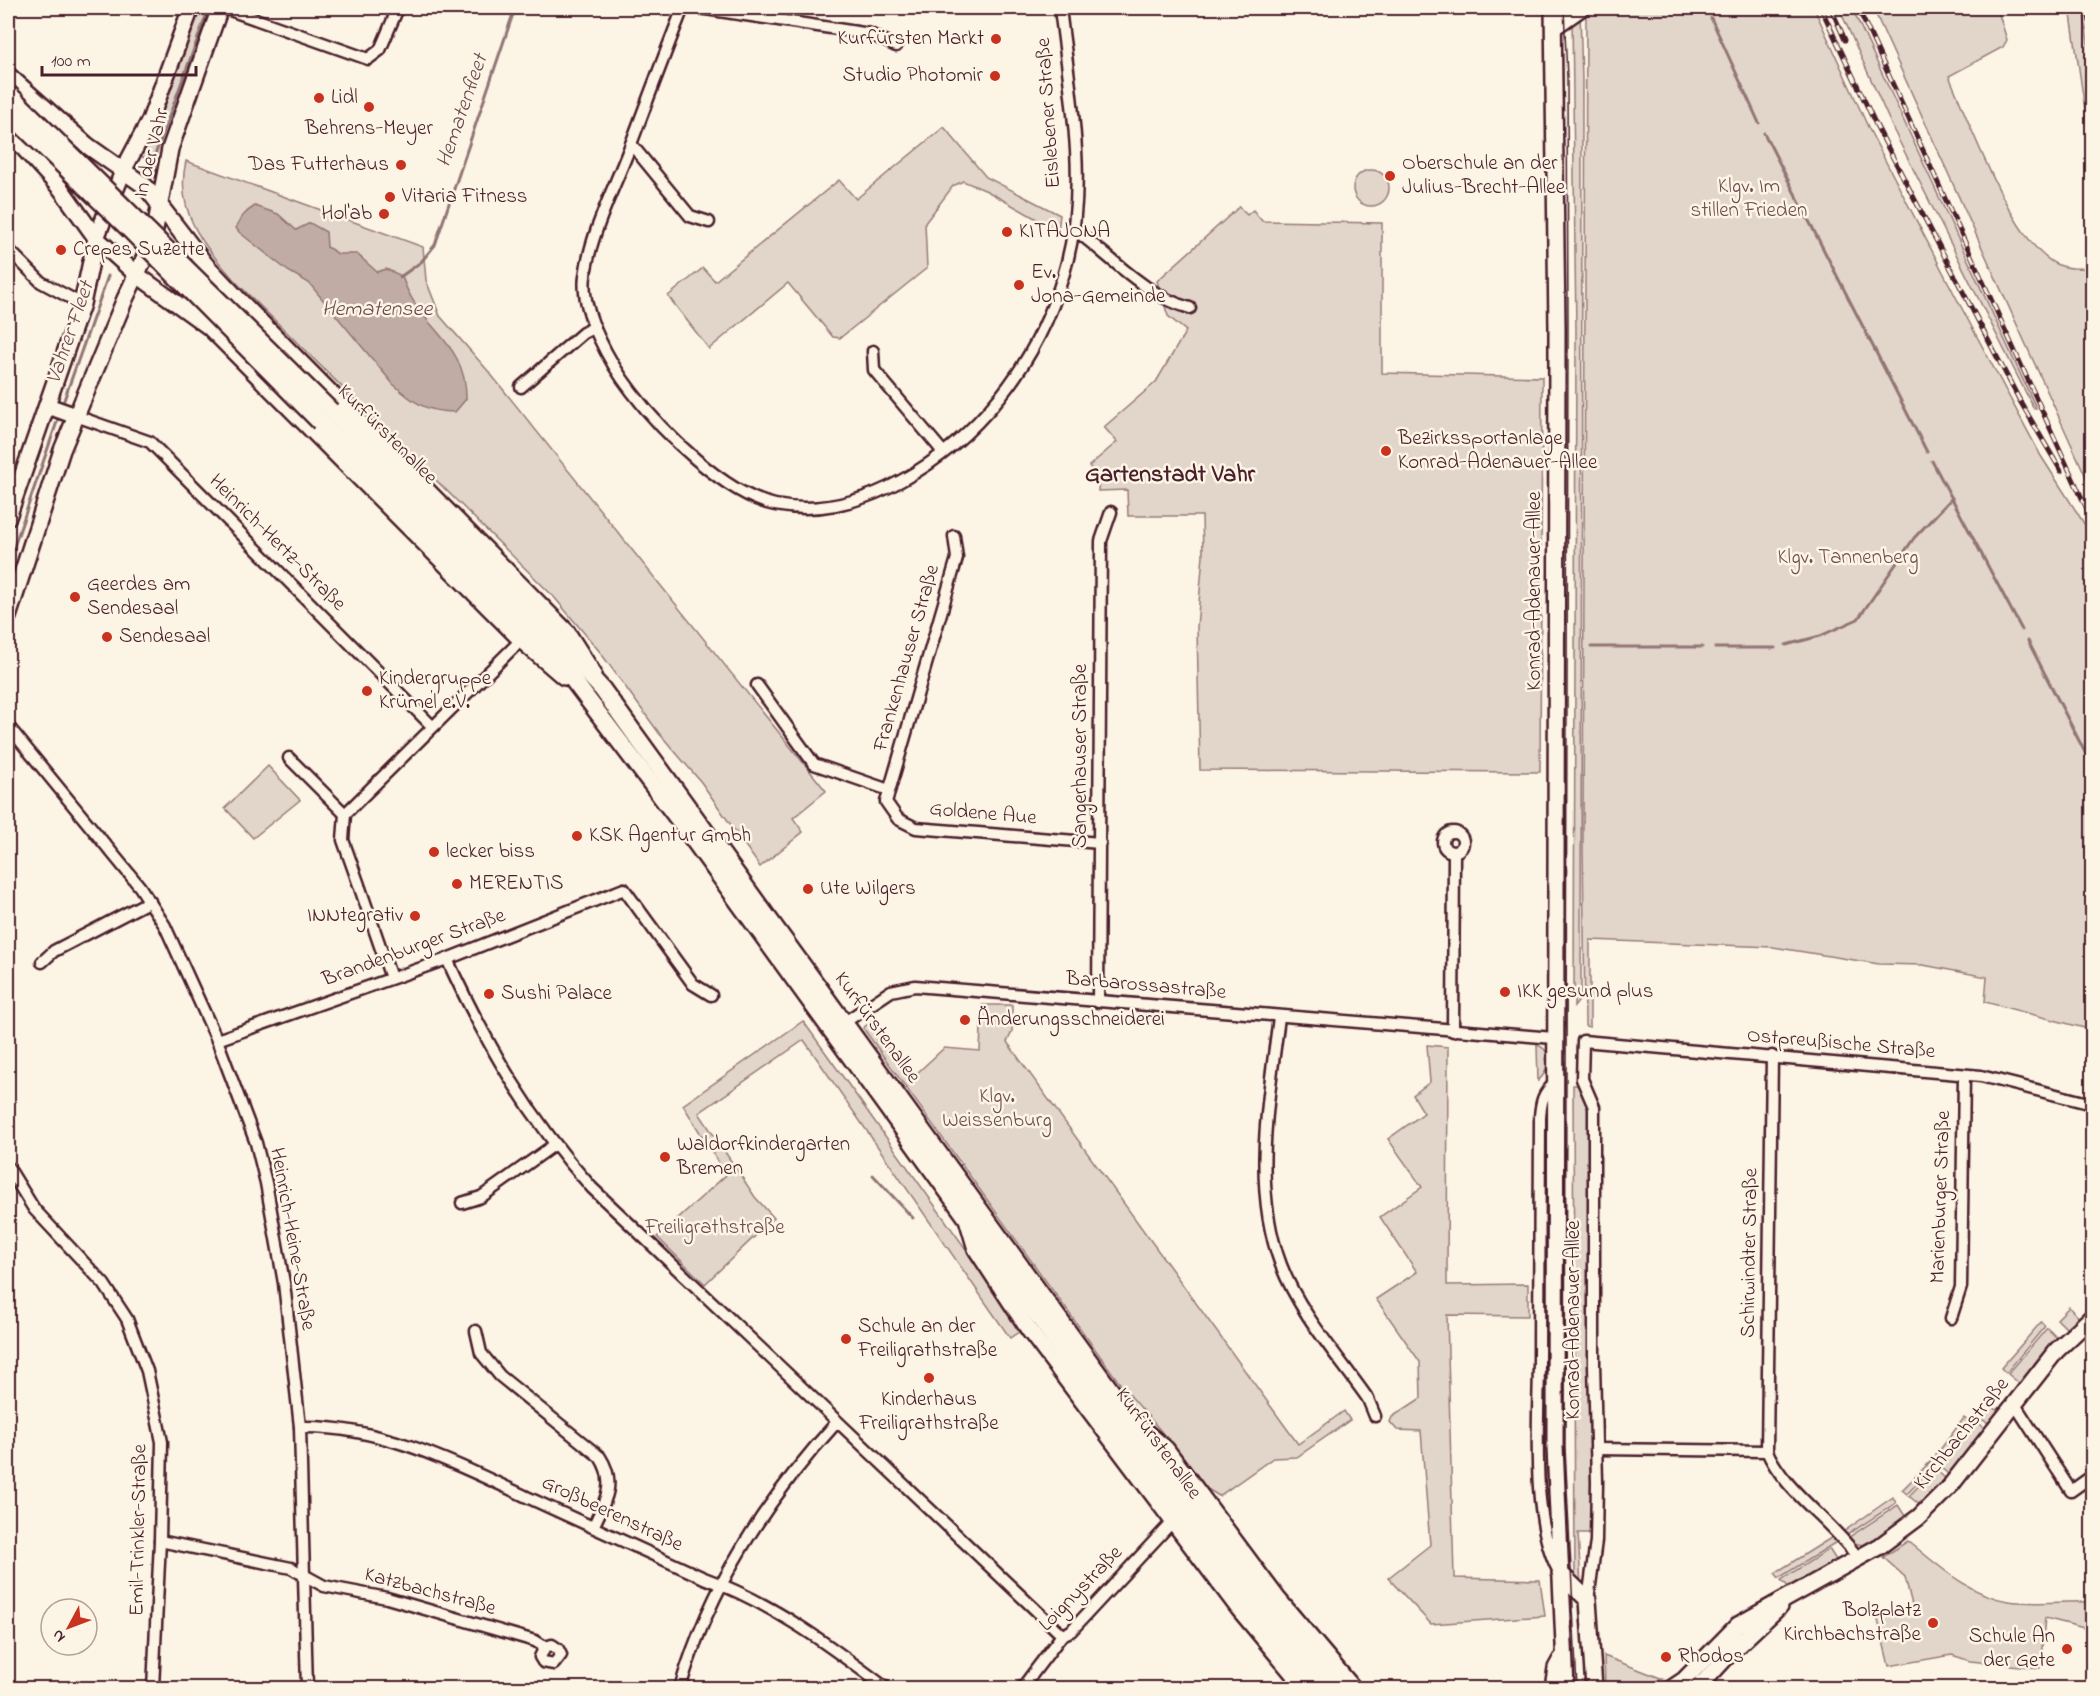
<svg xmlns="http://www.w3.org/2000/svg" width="2100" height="1696" viewBox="0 0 2100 1696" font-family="'Indie Flower',sans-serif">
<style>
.green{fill:#e2d5ca;stroke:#967a7a;stroke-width:1.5}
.water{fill:#c0aca5;stroke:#917474;stroke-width:1.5}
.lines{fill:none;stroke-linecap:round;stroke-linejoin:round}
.stream{stroke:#917474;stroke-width:3}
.minor-casing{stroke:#4a1f2b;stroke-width:15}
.secondary-casing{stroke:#4a1f2b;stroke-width:20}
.primary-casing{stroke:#4a1f2b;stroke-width:21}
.minor{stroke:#fcf5e5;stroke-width:10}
.secondary{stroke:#fcf5e5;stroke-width:15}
.primary{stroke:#fcf5e5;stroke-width:16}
.tram{stroke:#4a1f2b;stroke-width:1.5}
.rail-casing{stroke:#4a1f2b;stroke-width:5}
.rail{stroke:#fcf5e5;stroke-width:3;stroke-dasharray:9;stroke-linecap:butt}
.primary-bridge-casing{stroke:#4a1f2b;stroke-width:21;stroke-linecap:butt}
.primary-bridge{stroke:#fcf5e5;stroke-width:16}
.poi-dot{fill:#c8321e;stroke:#fcf5e5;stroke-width:2}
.labels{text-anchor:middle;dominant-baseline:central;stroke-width:5;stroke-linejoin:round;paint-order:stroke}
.poi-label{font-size:21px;fill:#4a1f2b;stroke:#fcf5e5;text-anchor:start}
.street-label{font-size:21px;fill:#4a1f2b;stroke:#fcf5e5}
.park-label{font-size:21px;fill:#704c53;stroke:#fcf5e5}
.water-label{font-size:22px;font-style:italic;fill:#6d4950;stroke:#fcf5e5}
.quarter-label{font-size:24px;font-weight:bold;fill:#4a1f2b;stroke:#fcf5e5}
</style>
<rect width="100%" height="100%" fill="#fcf5e5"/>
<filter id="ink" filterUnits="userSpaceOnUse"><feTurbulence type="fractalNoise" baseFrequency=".0167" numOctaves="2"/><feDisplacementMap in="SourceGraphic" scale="12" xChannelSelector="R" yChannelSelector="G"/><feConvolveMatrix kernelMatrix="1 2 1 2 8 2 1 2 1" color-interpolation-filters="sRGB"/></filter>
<g filter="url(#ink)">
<g class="green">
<path d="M197 8H215L159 173 141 155Z"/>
<path d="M1586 8H1814L1869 129 1959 303 2041 456 2092 536V1030L1985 1002 1987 977 1923 965 1879 964 1773 947 1590 940V1027L1585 1026 1583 844Z"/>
<path d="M1839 8H1852L2036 408 2034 409 1894 131Z"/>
<path d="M1873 8H1997L2007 40 2003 47 1949 76C1969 121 2013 244 2056 264 2067 269 2082 269 2092 267V490Z"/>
<path d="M2070 8H2083L2092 68V157Z"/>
<path d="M1580 11 1582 80 1581 998 1574 1007 1576 331 1572 17Z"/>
<path d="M1562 24 1565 330 1563 953 1562 78 1558 27Z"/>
<path d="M944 127 986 177 1060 215 1058 231 987 191 963 181 953 186 925 223 927 268 840 338 833 337 788 283 709 349 668 296 703 268 715 281 839 180 856 199Z"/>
<path d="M186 161 423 247 426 280 440 316 489 372 826 791 793 818 803 832 760 867 701 782 659 733 600 652 554 597 236 282C204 246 174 212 186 161Z"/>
<circle cx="1371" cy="188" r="18"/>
<path d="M1239 207 1247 215 1253 210 1262 221 1382 223V373L1542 377 1540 772 1200 770 1197 627 1203 555 1202 516H1128L1127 490 1098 491 1099 477 1089 466 1117 442 1104 427 1156 382 1186 331 1168 316 1157 281Z"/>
<path d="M268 766 300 800 253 838 225 808Z"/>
<path d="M982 1005H1012V1032L1007 1042 1298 1444 1344 1411 1350 1420 1297 1457 1273 1458 1219 1496 1201 1485 1160 1430 1121 1385 863 1028 872 1021 915 1075 944 1048 980 1051Z"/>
<path d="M803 1021 1023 1329 1010 1338 804 1040 699 1113 755 1197 774 1218 705 1284 657 1237 726 1175 683 1105Z"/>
<path d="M1427 1045 1448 1047 1447 1285 1528 1284V1316L1447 1315 1454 1578 1540 1580 1545 1616 1431 1624 1388 1578 1430 1545 1421 1431 1397 1430 1390 1422 1392 1417 1421 1398 1420 1362 1376 1299 1417 1272 1380 1217 1422 1187 1388 1139 1424 1113 1413 1095 1430 1082Z"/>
<path d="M1537 1045C1555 1051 1548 1072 1538 1081Z"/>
<path d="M1573 1085H1578L1590 1113 1592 1537 1589 1533H1578L1581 1586 1575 1581Z"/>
<path d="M1547 1102 1551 1540 1547 1518 1544 1447Z"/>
<path d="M2069 1307 2081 1320 2068 1330 2057 1319Z"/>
<path d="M2041 1322 2045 1326 2006 1373 2001 1368Z"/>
<path d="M2047 1328 2057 1338 2046 1349 2049 1352 2021 1385 2008 1374Z"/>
<path d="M1987 1401 2000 1413 1992 1424 1975 1417Z"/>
<path d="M1964 1418 1968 1421 1937 1462 1936 1455Z"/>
<path d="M1971 1422C1979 1423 1984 1425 1985 1433L1954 1474H1948L1938 1465Z"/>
<path d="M1930 1462 1933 1467 1907 1494 1902 1490Z"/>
<path d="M1935 1469 1945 1478V1485L1922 1507 1909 1496Z"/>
<path d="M1893 1497 1896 1503 1847 1535 1843 1532Z"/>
<path d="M1898 1505 1907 1519 1890 1533 1865 1546 1855 1543 1849 1537Z"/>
<path d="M1834 1536 1838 1541 1779 1578 1775 1573Z"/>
<path d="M1908 1541C1937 1564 1969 1595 2008 1601 2035 1605 2065 1601 2092 1602V1630L2045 1618 2040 1668 1970 1661 1952 1655 1889 1666 1877 1616 1912 1605 1905 1577 1883 1557Z"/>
<path d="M1829 1549 1838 1563 1790 1588 1781 1580Z"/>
<path d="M1604 1656 1663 1679 1635 1688H1607L1605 1687Z"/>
</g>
<path class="water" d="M255 206 278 214 296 230 310 223 326 232 327 247 338 254H357L377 272 386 269 402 276C418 329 467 340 466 399L455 412C426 412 414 403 393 384L309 283 288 271 239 232 236 228C241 217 245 212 255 206Z"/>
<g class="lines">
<g class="stream">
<path d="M1711 18 1759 123"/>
<path d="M1764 133 1927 452"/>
<path d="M152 163 209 8"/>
<path d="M400 277 421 262 435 245 515 8"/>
<path d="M64 400 108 276"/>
<path d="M1932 461 2022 630"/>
<path d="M8 564 59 416"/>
<path d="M2028 641 2092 766"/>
<path d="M1786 645 1820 636 1858 619 1914 538 1952 498"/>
<path d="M1591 647H1702"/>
<path d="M1715 648H1775"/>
<path d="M873 1175 913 1218"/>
</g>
<defs>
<g id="minor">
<path d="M224 8 368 59 380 50 398 8"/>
<path d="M683 8C665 53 648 99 631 144 615 187 591 231 585 276 580 312 611 365 632 392 662 432 726 495 775 505 861 522 949 460 1000 397 1029 361 1051 317 1064 273 1090 188 1070 94 1060 8"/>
<path d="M699 8 870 34 896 46"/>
<path d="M631 144 690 216 709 222"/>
<path d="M1072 228C1110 255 1145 296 1190 308"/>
<path d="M8 249 41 282 82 304"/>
<path d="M873 351 874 370 943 452"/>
<path d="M521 387 583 333 595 327"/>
<path d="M76 416 150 442 432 726"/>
<path d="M954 536 957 558 886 802 898 819 916 828 1100 843"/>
<path d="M757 685 814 764 889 790"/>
<path d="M8 726 140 887 165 926 217 1040 256 1143 266 1183 284 1283 300 1427 307 1688"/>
<path d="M289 758 345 814"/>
<circle cx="1453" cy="842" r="10"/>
<path d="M359 885 343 840 345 814 521 640"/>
<path d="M360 888 391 978"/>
<path d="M447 959C486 1044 529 1118 592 1188L1062 1635"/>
<path d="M42 962 54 951 150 901"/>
<path d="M1098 1002 1101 541 1111 512"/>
<path d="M1279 1017C1269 1098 1251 1186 1281 1265 1300 1314 1338 1356 1368 1399L1375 1416"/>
<path d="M845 1022 891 991 915 986 1554 1038"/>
<path d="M1453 1031 1454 852"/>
<path d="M217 1040 447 959 624 889 693 984 711 995"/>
<path d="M1554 1084C1543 1093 1541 1102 1540 1117 1539 1197 1539 1278 1539 1359 1539 1418 1530 1518 1558 1570"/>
<path d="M8 1167 34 1209 104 1284 127 1319 147 1371 162 1442 160 1541 153 1688"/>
<path d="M462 1203 481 1197 554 1145"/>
<path d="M1951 1318 1961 1287 1964 1075"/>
<path d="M476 1331 481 1353 500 1376 600 1457C617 1483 605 1502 593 1527"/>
<path d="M2014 1403 2071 1491 2092 1476"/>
<path d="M300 1427C382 1425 456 1464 529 1498 588 1525 646 1552 704 1578 773 1603 829 1645 886 1688"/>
<path d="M1596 1449 1767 1451C1784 1491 1832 1521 1858 1558"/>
<path d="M1767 1451 1772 1056"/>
<path d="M160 1541 291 1568 324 1586 387 1598 535 1641 545 1647 552 1645 558 1649 561 1655 554 1664 543 1662 540 1657 545 1647"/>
<path d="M1588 1600 1596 1541 1597 1482 1594 1364V1107L1582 1079 1583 1041 1981 1076 2092 1104"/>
<path d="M680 1688C710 1586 765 1501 837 1422"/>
<path d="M1022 1688 1062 1635 1071 1631 1173 1521"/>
</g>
<g id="secondary">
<path d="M1553 8 1557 329 1555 1447 1566 1688"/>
<path d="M1554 27 1581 8"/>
<path d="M8 75 88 146 145 186 206 265 239 300 567 632 593 673"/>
<path d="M8 131 61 189 96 238 136 274 209 327 521 640 564 677"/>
<path d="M48 406 76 416"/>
<path d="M8 517 82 304 96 238 124 169 150 120 191 8"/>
<path d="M8 617 62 450 125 299 153 240 170 149 220 8"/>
<path d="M968 1222 976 1249 1029 1330 1239 1609 1305 1688"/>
<path d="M1145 1431 1166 1449 1277 1598 1353 1688"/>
<path d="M1560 1573 1588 1600 1594 1688"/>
<path d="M1553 1688 1556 1668 1561 1659"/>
<path d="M1672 1688 1684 1680 1738 1625 1880 1546 1919 1517 1951 1485 2056 1351 2092 1317"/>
<path d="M1698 1688 1733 1650 1779 1607"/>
</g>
<g id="primary">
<path d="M331 411 540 621 602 689 1174 1478 1267 1603 1339 1688"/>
<path d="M320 422 519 620 564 668 685 828 1161 1486 1257 1613 1321 1688"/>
</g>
</defs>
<use href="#minor" class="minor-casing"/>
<use href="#secondary" class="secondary-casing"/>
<use href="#primary" class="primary-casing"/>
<use href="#minor" class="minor"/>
<use href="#secondary" class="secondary"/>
<use href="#primary" class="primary"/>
<path class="tram" d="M1564 8 1567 78 1568 330 1565 1448 1577 1688"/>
<defs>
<g id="rail">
<path d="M1821 8 1876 125 2020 401 2061 471"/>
<path d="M1831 8 1845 40"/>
<path d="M1858 8 2092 520"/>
<path d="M2088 8 2092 37"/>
</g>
</defs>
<use href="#rail" class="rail-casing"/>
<use href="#rail" class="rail"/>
<defs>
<g id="primary-bridge">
<path d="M8 93 331 411"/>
<path d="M8 112 130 230 320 422"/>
</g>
</defs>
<use href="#primary-bridge" class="primary-bridge-casing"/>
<use href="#primary-bridge" class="primary-bridge"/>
</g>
</g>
<g class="poi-dot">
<circle cx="996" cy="39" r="6"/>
<circle cx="995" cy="76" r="6"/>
<circle cx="319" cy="98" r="6"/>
<circle cx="369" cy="107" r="6"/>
<circle cx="401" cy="165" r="6"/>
<circle cx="1390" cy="176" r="6"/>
<circle cx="390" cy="197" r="6"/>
<circle cx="384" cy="214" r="6"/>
<circle cx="1007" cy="232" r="6"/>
<circle cx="61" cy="250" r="6"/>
<circle cx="1019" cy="285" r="6"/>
<circle cx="1386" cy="451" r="6"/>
<circle cx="75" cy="597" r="6"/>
<circle cx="107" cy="637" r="6"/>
<circle cx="367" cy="691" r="6"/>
<circle cx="577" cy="836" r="6"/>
<circle cx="434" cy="852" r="6"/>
<circle cx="457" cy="884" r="6"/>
<circle cx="808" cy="889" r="6"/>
<circle cx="415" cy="916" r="6"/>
<circle cx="1505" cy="992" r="6"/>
<circle cx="489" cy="994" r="6"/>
<circle cx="965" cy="1020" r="6"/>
<circle cx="665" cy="1157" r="6"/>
<circle cx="846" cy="1339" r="6"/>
<circle cx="929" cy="1378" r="6"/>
<circle cx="1933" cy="1623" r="6"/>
<circle cx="2067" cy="1649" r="6"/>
<circle cx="1666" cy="1657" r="6"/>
</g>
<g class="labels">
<g class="poi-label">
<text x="984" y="39" text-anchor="end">Kurfürsten Markt</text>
<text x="983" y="76" text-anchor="end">Studio Photomir</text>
<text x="331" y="98">Lidl</text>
<text x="369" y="129" text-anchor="middle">Behrens-Meyer</text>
<text x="1402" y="164">Oberschule an der<tspan x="1402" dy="24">Julius-Brecht-Allee</tspan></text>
<text x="389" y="165" text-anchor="end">Das Futterhaus</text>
<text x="402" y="197">Vitaria Fitness</text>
<text x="372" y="214" text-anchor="end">Hol'ab</text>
<text x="1019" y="232">KITAJONA</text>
<text x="73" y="250">Crepes Suzette</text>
<text x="1031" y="273">Ev.<tspan x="1031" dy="24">Jona-Gemeinde</tspan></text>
<text x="1398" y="439">Bezirkssportanlage<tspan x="1398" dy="24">Konrad-Adenauer-Allee</tspan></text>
<text x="87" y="585">Geerdes am<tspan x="87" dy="24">Sendesaal</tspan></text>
<text x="119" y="637">Sendesaal</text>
<text x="379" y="679">Kindergruppe<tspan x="379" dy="24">Krümel e.V.</tspan></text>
<text x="589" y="836">KSK Agentur Gmbh</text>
<text x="446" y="852">lecker biss</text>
<text x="469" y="884">MERENTIS</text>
<text x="820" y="889">Ute Wilgers</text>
<text x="403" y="916" text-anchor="end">INNtegrativ</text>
<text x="1517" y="992">IKK gesund plus</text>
<text x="501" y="994">Sushi Palace</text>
<text x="977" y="1020">Änderungsschneiderei</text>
<text x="677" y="1145">Waldorfkindergarten<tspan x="677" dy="24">Bremen</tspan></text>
<text x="858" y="1327">Schule an der<tspan x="858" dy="24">Freiligrathstraße</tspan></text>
<text x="929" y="1400" text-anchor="middle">Kinderhaus<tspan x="929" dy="24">Freiligrathstraße</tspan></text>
<text x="1921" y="1611" text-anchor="end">Bolzplatz<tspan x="1921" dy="24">Kirchbachstraße</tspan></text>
<text x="2055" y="1637" text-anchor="end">Schule An<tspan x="2055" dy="24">der Gete</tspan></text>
<text x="1678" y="1657">Rhodos</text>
</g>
<g class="street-label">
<text transform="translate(1049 113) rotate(-94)">Eislebener Straße</text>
<text transform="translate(152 153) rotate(-76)">In der Vahr</text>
<text transform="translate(387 435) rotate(45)">Kurfürstenallee</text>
<text transform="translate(277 543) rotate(45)">Heinrich-Hertz-Straße</text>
<text transform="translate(1535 591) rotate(-90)">Konrad-Adenauer-Allee</text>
<text transform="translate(907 658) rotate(-74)">Frankenhauser Straße</text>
<text transform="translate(1081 756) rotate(-90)">Sangerhauser Straße</text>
<text transform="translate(983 814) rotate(5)">Goldene Aue</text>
<text transform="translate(414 948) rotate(-20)">Brandenburger Straße</text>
<text transform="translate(1146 986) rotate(5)">Barbarossastraße</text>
<text transform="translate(877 1028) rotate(54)">Kurfürstenallee</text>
<text transform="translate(1841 1044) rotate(5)">Ostpreußische Straße</text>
<text transform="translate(1941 1197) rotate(-88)">Marienburger Straße</text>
<text transform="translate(292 1239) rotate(80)">Heinrich-Heine-Straße</text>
<text transform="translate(1750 1253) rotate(-89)">Schirwindter Straße</text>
<text transform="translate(1574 1320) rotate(-90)">Konrad-Adenauer-Allee</text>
<text transform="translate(1962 1434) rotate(-51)">Kirchbachstraße</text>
<text transform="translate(1158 1444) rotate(54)">Kurfürstenallee</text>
<text transform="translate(612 1514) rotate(25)">Großbeerenstraße</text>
<text transform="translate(139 1530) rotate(-89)">Emil-Trinkler-Straße</text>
<text transform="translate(1081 1589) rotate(-46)">Loignystraße</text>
<text transform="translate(430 1592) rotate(15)">Katzbachstraße</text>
</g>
<g class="park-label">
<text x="1749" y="187">Klgv. Im<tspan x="1749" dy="24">stillen Frieden</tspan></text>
<text x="1848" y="558">Klgv. Tannenberg</text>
<text x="997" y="1097">Klgv.<tspan x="997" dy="24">Weissenburg</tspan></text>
<text x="715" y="1228">Freiligrathstraße</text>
</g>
<g class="water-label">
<text transform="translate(463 111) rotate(-71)">Hematenfleet</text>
<text x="377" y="310">Hematensee</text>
<text transform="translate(71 333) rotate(-71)">Vahrer Fleet</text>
</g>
<g class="quarter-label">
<text x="1170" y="475">Gartenstadt Vahr</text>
</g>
</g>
<rect width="2100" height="1696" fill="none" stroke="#fcf5e5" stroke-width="30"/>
<rect x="15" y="15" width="2070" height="1666" fill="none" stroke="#4a1f2b" stroke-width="2" filter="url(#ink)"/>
<g transform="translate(69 1627) rotate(229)"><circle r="28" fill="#fcf5e5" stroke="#b59f9b" stroke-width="1.5"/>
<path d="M0-4.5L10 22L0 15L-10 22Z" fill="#c8321e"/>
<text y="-9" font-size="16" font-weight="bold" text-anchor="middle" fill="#4a1f2b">N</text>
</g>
<path d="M42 66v9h154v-9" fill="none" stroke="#4a1f2b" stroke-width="3"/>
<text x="51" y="66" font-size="18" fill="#4a1f2b" stroke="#fcf5e5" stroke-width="4.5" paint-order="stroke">100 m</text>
</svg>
